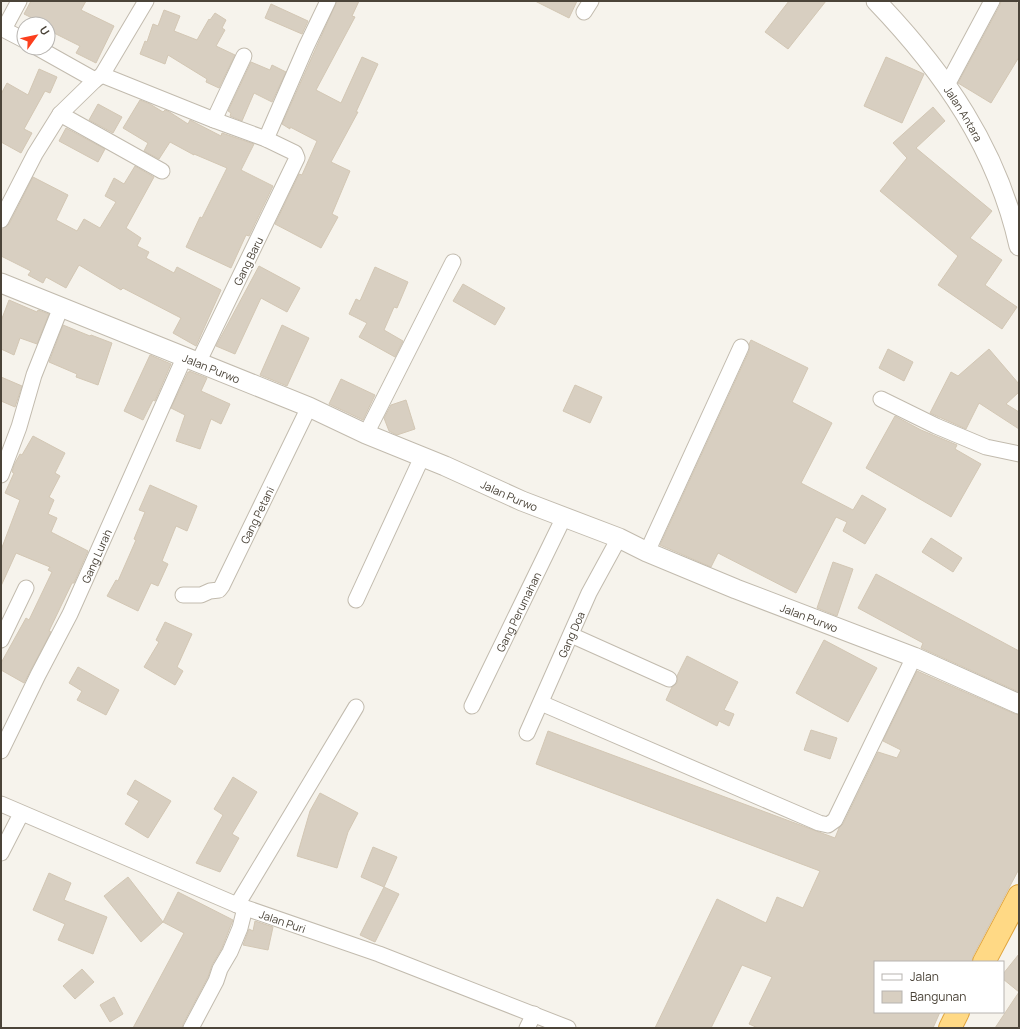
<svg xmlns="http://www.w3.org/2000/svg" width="1020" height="1029" viewBox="0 0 1020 1029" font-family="Manrope,sans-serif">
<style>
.building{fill:#d8cfc1;stroke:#d3c7b4}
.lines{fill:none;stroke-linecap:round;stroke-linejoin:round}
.minor-casing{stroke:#c2bbae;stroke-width:17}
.tertiary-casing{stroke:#c2bbae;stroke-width:21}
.trunk-casing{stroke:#e0a43c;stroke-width:24}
.minor{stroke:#fff;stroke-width:15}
.tertiary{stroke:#fff;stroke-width:19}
.trunk{stroke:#ffd985;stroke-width:22}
.labels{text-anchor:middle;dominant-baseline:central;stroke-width:3;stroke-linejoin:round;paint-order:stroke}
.street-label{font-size:11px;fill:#4b4439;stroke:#fff}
</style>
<rect width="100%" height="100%" fill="#f6f3ec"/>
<g class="building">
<path d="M31 1H86L81 10 114 26 96 63 76 53 80 46 50 31 52 28 48 26V24H44L24 14Z"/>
<path d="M337 1H359L352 16 355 17 316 90 341 103 362 57 378 64 356 112H358L331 162 350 171 332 214 338 217 321 248 275 224 299 174 302 175 317 141 290 127V129L282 124Z"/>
<path d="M535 1H577L569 18Z"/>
<path d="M789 1H826L788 49 765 32Z"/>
<path d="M1001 1H1014L1019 4V57L991 103 958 83 1000 5Z"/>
<path d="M271 4 308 21 302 34 265 18Z"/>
<path d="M164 10 180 16 174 31 197 40 209 19 210 20 215 13 226 20 222 28 225 30 216 46 235 55 219 88 206 82 207 79 168 55 165 64 140 54 145 41 147 42 153 24 158 26Z"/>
<path d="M886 57 924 74 902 123 864 106Z"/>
<path d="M251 62 270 70 272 65 286 72 272 102 254 93 242 121 230 116 231 113 228 111Z"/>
<path d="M39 69 57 77 50 93 45 91 24 129 32 133 21 153 1 142V94L7 83 28 95Z"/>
<path d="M140 100 150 104 163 112 165 110 168 111 188 124 190 120 221 136 222 133 254 144 241 170 273 186 249 236 246 235 231 268 186 247 200 217 202 218 227 168 194 154V155L170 142 159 159 144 151 148 143 123 128Z"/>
<path d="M98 104 122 117 113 133 89 120Z"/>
<path d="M933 107 945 121 916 148 992 211 970 238 1002 260 985 285 1017 307 1002 329 938 285 958 256 880 191 907 158 893 143Z"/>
<path d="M66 128 105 149 98 162 59 141Z"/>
<path d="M135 166 154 177 126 228 141 238 137 246 149 252 146 258 174 273 177 267 221 290 196 346 173 333 181 318 123 288 121 290 79 265 66 288 46 277 43 283 28 275 31 271 1 256V230L9 224 33 177 68 195 56 220 77 231 84 219 100 228 116 202 105 196 114 178 124 184Z"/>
<path d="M259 266 300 288 287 312 261 298 235 354 216 346Z"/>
<path d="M375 267 408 282 397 308 394 307 384 330 403 341 395 357 359 337 367 323 349 314 356 299 360 301Z"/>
<path d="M463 284 505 308 495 325 453 301Z"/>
<path d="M9 300 37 312 38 310 49 314 37 344 20 338 14 355 1 349V321Z"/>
<path d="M63 325 90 336 91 335 112 343 98 385 76 377 77 374 49 362Z"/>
<path d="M282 325 309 338 287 386 260 375Z"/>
<path d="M751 340 808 368 792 402 832 423 801 483 853 510 862 495 886 509 865 544 843 531 847 522 836 517 796 593 718 553 711 567 660 545 749 351V344Z"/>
<path d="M888 349 913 362 904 381 879 368Z"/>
<path d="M989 349 1019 384V392L1006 404 1019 412V429L979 403 966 429 930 413 951 372 958 376Z"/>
<path d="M150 355 171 364 155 401 153 400 143 420 124 411Z"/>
<path d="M189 371 207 378 201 391 230 404 221 424 211 419 200 449 176 441 185 415 171 408 188 372 189 373Z"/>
<path d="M1 377 22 386 15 407 1 401Z"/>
<path d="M341 379 375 395 363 420 329 404Z"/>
<path d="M575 385 602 397 590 423 563 411Z"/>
<path d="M406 400 415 429 397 435 389 431 384 418 391 405Z"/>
<path d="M895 416 921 430 957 445 955 449 981 464 951 517 866 468Z"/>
<path d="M33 436 65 453 55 473 60 476 49 497 54 500 48 514 57 518 51 532 88 551 74 583H72L49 631 51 632 24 683 1 670V663L26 618 29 620 52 572 48 570 50 567 16 553 1 586V550L20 500 5 493 14 473 12 472 14 465 20 454 22 455Z"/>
<path d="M150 485 197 506 187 531 176 526 162 561 168 564 158 586 151 583 138 611 107 596 116 580 118 581 136 540 134 539 145 512 139 510Z"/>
<path d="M931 538 962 558 953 572 922 552Z"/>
<path d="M833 562 853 569 837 616 817 608Z"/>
<path d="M876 574 1019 651V692L921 648 923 643 858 608Z"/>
<path d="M165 622 192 634 177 667 183 671 175 685 144 667 159 642 156 640Z"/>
<path d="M824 640 877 668 848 722 796 693Z"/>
<path d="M687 656 738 682 724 710 734 714 729 726 719 721 717 726 666 700 672 687 677 683V676Z"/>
<path d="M78 667 119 690 106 715 77 700 82 691 69 683Z"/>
<path d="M917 671 1015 714 1019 715V869L973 956 972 962H875V1012H940L933 1028H758L749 1024 772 977 742 965 711 1028H655L717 899 766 923 777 897 803 908 820 871 536 764 548 731 835 838 839 828 843 824 878 752 897 758 901 750 883 741Z"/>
<path d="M811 730 837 738 830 759 804 750Z"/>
<path d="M233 777 257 792 232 834 239 838 220 872 196 863 223 815 214 809Z"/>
<path d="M135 780 171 801 148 838 125 824 139 801 127 794Z"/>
<path d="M320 793 358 813 348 832 337 868 297 856 310 811Z"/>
<path d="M373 847 397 857 384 887 361 877Z"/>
<path d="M49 873 71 883 64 900 107 917 93 954 58 940 65 924 33 910Z"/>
<path d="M128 877 163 922 141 942 104 896Z"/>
<path d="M384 887 399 894 375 942 360 935Z"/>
<path d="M178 892 233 920 231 925 222 948 212 965 208 977 183 1024 182 1028H133L184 933 163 922Z"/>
<path d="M255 921 273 927 268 950 243 945 249 929 253 931Z"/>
<path d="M1019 954V1028H995L1019 992 1003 979V974Z"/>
<path d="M82 969 94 982 75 999 63 986Z"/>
<path d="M114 997 123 1014 110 1022 100 1005Z"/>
</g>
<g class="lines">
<defs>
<g id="minor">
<path d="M584 12 591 1"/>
<path d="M1 28 24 40"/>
<path d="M4 29 19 1"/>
<path d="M38 48 95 80"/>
<path d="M102 75 214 120 266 139 295 153 297 158 198 363"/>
<path d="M947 85 992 1"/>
<path d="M60 114 162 171"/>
<path d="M214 120 244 56"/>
<path d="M266 139 306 47 328 1"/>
<path d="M1 220 35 154 60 114 95 80 102 75 146 1"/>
<path d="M881 399 936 426 986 447 1019 454"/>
<path d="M366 434 453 262"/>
<path d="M1 475 19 427 34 375 61 307"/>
<path d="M647 552 741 347"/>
<path id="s1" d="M183 595H201L210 591 219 590 222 586 309 407"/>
<path d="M356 600 422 457"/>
<path d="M571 635 669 679"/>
<path d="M1 640 26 588"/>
<path d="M541 703 819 823 828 825 835 820 914 657"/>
<path id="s2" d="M472 706 564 517"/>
<path id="s3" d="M527 733 589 593 619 538"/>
<path id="s4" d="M1 751 38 675 70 614 184 358"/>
<path id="s5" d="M1 804 237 905 379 954 568 1028"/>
<path d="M1 853 21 814"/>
<path d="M237 905 356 707"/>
<path d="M191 1028 216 981 220 969 230 952 240 928 245 908"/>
<path d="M527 1028 534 1014"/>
</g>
<g id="tertiary">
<path id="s6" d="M876 1C944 72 997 148 1019 246"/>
<path id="s7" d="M1 283 309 407 366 434 445 466 522 501 619 538 647 552 736 589 914 657 1019 704"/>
</g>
<g id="trunk">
<path d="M984 962 1019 896"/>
<path d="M950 1028 958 1012"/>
</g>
</defs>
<use href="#minor" class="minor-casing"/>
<use href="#tertiary" class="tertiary-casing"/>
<use href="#trunk" class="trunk-casing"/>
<use href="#minor" class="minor"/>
<use href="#tertiary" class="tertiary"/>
<use href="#trunk" class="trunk"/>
</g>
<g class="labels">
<g class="street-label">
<text stroke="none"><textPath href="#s6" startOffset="143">Jalan Antara</textPath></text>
<text transform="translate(248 261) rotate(-64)">Gang Baru</text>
<text stroke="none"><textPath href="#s7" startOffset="227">Jalan Purwo</textPath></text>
<text stroke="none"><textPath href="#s7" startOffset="551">Jalan Purwo</textPath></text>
<text stroke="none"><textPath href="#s1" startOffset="121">Gang Petani</textPath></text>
<text stroke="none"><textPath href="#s4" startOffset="217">Gang Lurah</textPath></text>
<text stroke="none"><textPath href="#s2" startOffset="105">Gang Perumahan</textPath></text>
<text stroke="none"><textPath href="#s7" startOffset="875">Jalan Purwo</textPath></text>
<text stroke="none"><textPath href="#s3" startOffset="108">Gang Doa</textPath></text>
<text stroke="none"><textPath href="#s5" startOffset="305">Jalan Puri</textPath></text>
</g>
</g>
<rect width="1020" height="1029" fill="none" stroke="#4b4439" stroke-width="4"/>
<rect x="874" y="961" width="130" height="52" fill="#ffffff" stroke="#b7b4b0"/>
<rect x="882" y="974" width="20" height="6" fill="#ffffff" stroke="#b7b4b0"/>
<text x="910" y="981" font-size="12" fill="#4b4439">Jalan</text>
<rect x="882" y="991" width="20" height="12" fill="#d8cfc1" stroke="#b7b4b0"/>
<text x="910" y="1001" font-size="12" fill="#4b4439">Bangunan</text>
<g transform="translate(36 36) rotate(57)"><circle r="19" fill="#ffffff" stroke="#b7b4b0"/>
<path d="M0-3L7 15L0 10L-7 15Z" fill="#fc3f1d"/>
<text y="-6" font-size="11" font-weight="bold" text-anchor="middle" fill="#4b4439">U</text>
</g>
</svg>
